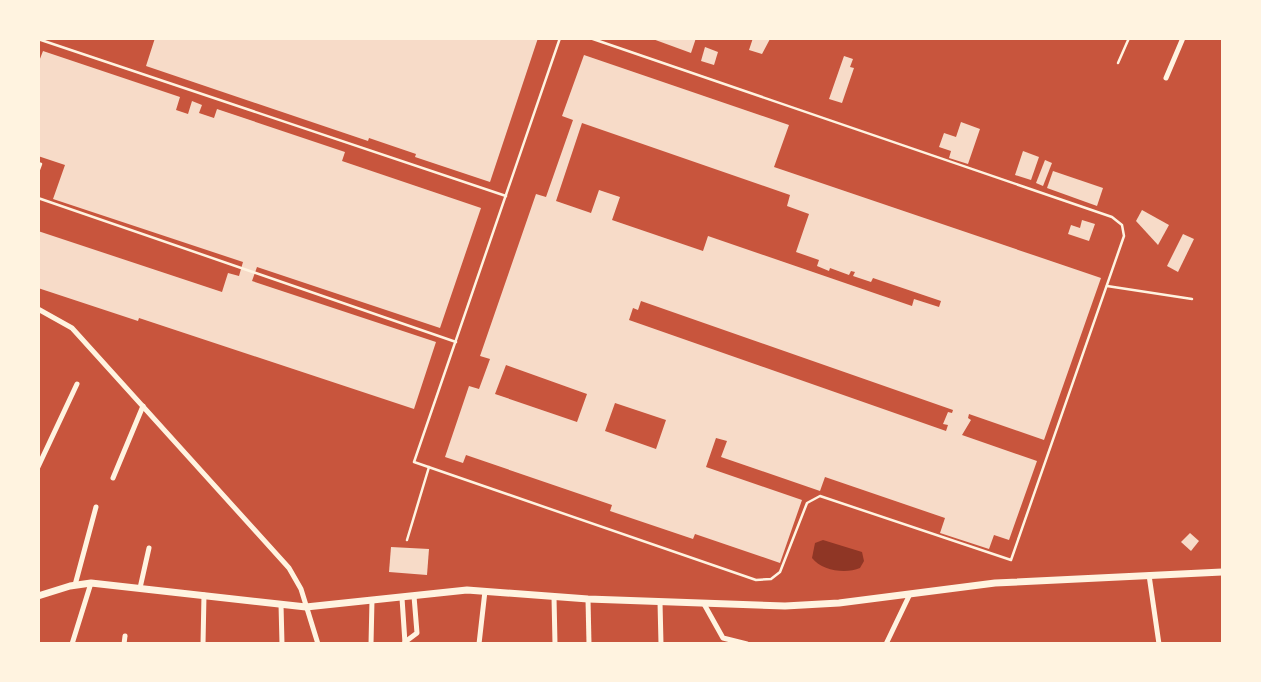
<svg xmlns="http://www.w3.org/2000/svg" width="1261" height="682" viewBox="0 0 1261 682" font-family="Manrope,sans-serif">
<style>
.water{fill:#8f3625}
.building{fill:#f7dbc8;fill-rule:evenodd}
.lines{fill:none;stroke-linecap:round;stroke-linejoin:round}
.service{stroke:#fff3e0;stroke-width:2.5}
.minor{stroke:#fff3e0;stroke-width:5}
.tertiary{stroke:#fff3e0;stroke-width:7}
</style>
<rect width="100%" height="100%" fill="#c8553d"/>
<path class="water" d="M823 540 862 552 864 561 860 568C846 574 822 571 812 558L815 543Z"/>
<g class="building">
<path d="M155 38H538L490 182 415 157 416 154 369 138 368 141 146 66Z"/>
<path d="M650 38H696L691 53Z"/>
<path d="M753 38 770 39 762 54 749 50Z"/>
<path d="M705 47 718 52 714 65 701 61Z"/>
<path d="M43 51 180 97 176 110 188 114 192 101 202 105 199 113 214 118 217 109 345 152 342 161 481 208 440 328 257 267 252 281 436 342 414 409 139 318 138 321 38 288V231L222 292 228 273 239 276 243 262 53 199 65 165 38 156V64Z"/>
<path d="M584 55 789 125 774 167 1101 278 1044 440 969 414 968 418 971 420 962 435 1037 461 1009 540 994 535 989 549 940 533 945 518 825 477 820 491 721 457 727 441 716 438 706 467 802 500 780 563 695 534 693 539 610 511 612 505 466 455 463 463 445 457 469 386 479 389 490 359 480 356 536 194 546 197 573 120 562 116ZM582 123 790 195 787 206 809 214 796 252 819 260 817 266 829 271 830 268 849 275 851 271 855 272 853 276 871 282 873 278 941 301 939 307 914 299 912 306 708 236 703 251 612 220 620 197 599 190 591 213 556 201ZM641 301 953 410 952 413 948 412 943 424 948 425 946 431 629 320 633 308 638 310ZM506 365 587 394 577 422 495 394ZM615 403 666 420 656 449 605 431Z"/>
<path d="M844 56 853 59 850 67 854 68 842 103 829 99Z"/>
<path d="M961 122 980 129 968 164 949 158 951 151 939 147 944 133 956 137Z"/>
<path d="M1023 151 1039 157 1031 180 1015 175Z"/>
<path d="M1045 160 1052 163 1043 186 1036 183Z"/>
<path d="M1053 171 1103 188 1097 206 1047 188Z"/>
<path d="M1142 210 1169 225 1158 245 1136 221Z"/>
<path d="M1082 220 1095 224 1089 241 1068 234 1071 225 1080 228Z"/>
<path d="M1183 234 1194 239 1178 272 1167 266Z"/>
<path d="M1190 533 1199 541 1191 551 1181 542Z"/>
<path d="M391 547 429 549 427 575 389 572Z"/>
</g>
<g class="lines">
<g class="service">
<path d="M560 38 414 462 756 580 771 579 780 572 807 503 820 496 1011 560 1124 236 1122 225 1112 217 590 38"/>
<path d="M38 39 506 196"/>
<path d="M1118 63 1129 38"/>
<path d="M38 163 41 164 38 172"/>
<path d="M38 198 456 342"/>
<path d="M1107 286 1192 299"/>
<path d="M407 540 429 467"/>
</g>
<g class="minor">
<path d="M1166 78 1183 38"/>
<path d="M38 309 72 328 289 568 301 589 318 644"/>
<path d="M38 467 77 384"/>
<path d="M113 478 143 406"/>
<path d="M1149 575 1159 644"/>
<path d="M75 585 96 507"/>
<path d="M140 588 149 548"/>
<path d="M554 597 555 644"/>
<path d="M402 598 405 643"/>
<path d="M588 599 589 644"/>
<path d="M660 602 661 644"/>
<path d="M281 604 282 644"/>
<path d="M704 604 723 638 747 644"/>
<path d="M405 642 417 633 414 596"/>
<path d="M72 644 91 583"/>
<path d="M124 644 125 636"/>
<path d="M203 644 204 595"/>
<path d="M371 644 372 600"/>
<path d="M479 644 485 591"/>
<path d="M886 644 910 594"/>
</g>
<path class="tertiary" d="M38 596 70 586 91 583 306 607 467 590 588 599 785 606 839 603 995 583 1222 572"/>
</g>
<rect width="1261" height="682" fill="none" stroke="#fff3e0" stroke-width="80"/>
</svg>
